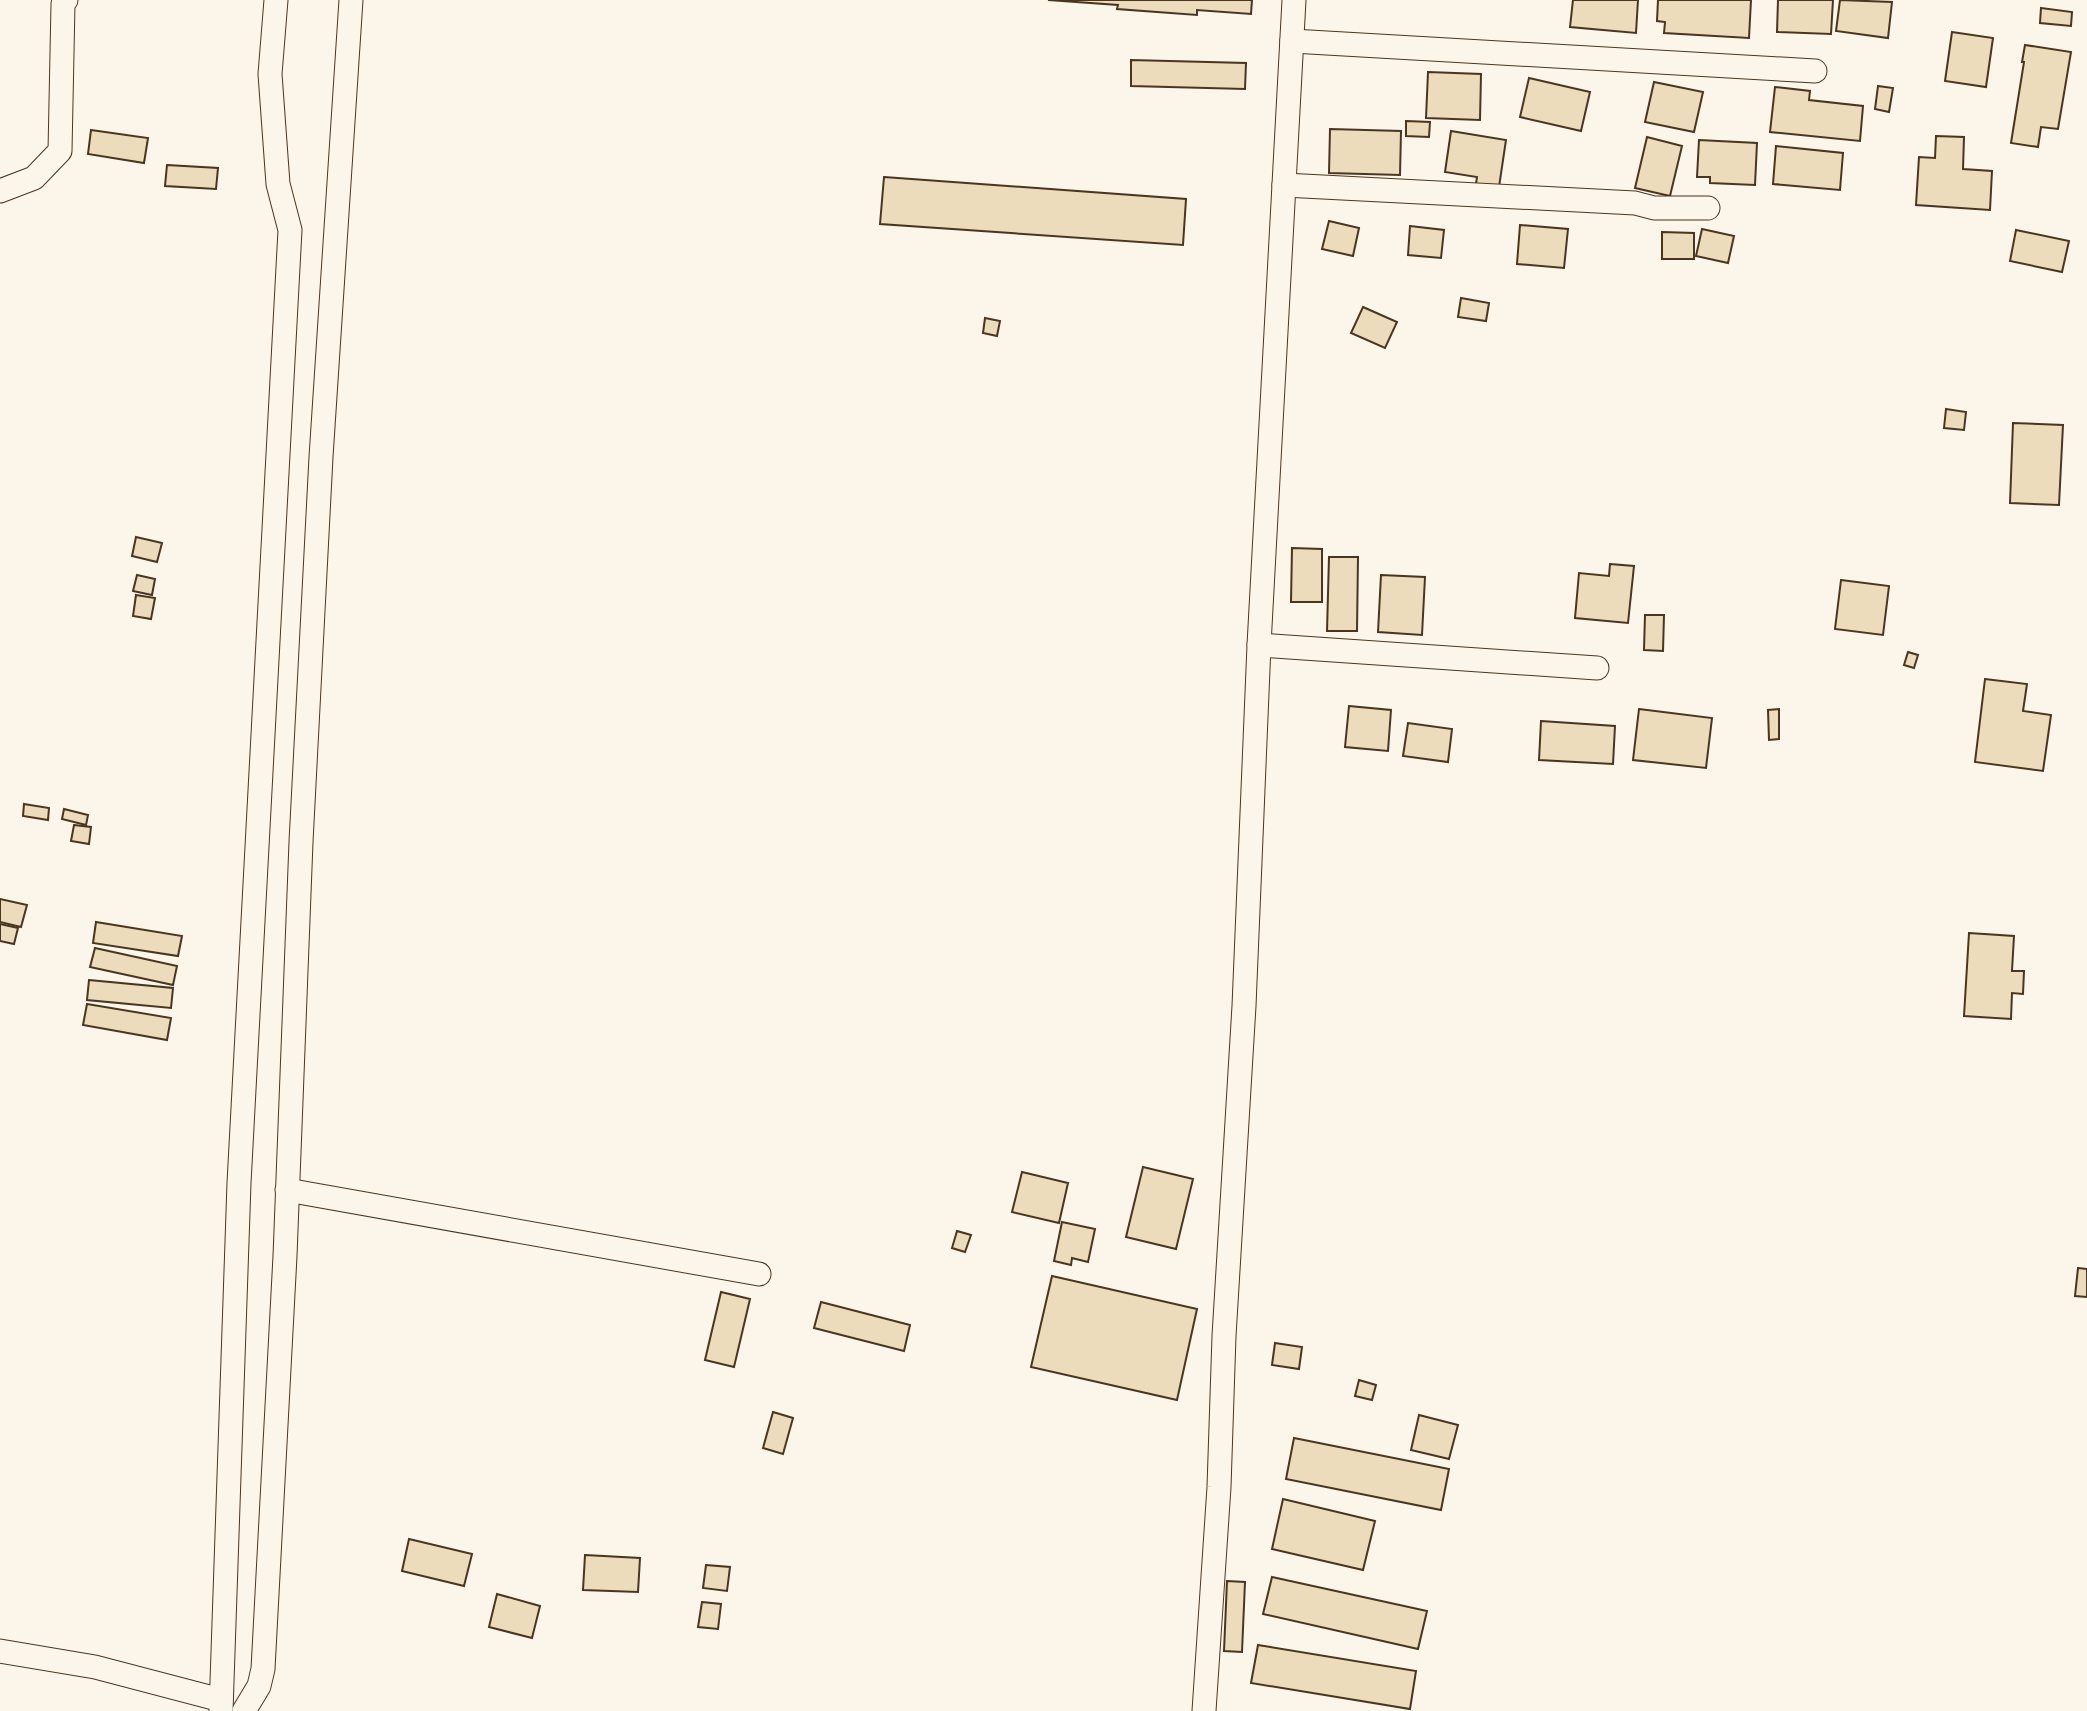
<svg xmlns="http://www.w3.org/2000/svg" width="2087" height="1711" viewBox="0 0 2087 1711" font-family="Merriweather,serif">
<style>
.building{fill:#ecdcbc;stroke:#4a3520;stroke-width:2}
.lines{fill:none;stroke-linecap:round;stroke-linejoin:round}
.minor-casing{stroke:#4a3520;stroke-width:25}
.minor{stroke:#fbf6e9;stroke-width:23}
</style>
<rect width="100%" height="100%" fill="#fbf6e9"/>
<g class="building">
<path d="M1048 0H1252L1251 14 1197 10V15L1117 9 1118 5Z"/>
<path d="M1573 0H1638L1636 33 1570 27Z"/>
<path d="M1658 0H1751L1749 38 1664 33 1665 22 1657 21Z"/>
<path d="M1778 0H1833L1831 34 1777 32Z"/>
<path d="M1840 0 1892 2 1888 38 1836 31Z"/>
<path d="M2041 8 2072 12 2071 26 2040 23Z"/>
<path d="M1952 32 1993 38 1986 87 1945 81Z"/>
<path d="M2025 45 2071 52 2058 129 2041 127 2038 147 2011 143 2024 62H2022Z"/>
<path d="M1131 60 1246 63 1245 89 1131 86Z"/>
<path d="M1428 72 1481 74 1480 120 1426 118Z"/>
<path d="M1529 78 1590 92 1581 131 1520 117Z"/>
<path d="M1654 82 1703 92 1694 132 1645 122Z"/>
<path d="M1878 86 1893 88 1889 112 1875 109Z"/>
<path d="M1775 87 1810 91 1809 100 1863 106 1860 141 1770 132Z"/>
<path d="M1406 121 1430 122 1429 137 1406 136Z"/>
<path d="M1330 129 1401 131 1400 175 1329 173Z"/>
<path d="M91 130 148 138 144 163 88 154Z"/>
<path d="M1451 131 1506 140 1499 187 1476 184 1477 177 1445 172Z"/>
<path d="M1936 136 1964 137 1963 169 1992 171 1990 210 1916 205 1919 157 1935 158Z"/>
<path d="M1647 137 1682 146 1670 196 1635 188Z"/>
<path d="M1699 140 1757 143 1755 185 1710 183V177H1697Z"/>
<path d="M1776 146 1843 153 1840 190 1773 184Z"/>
<path d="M167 165 218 168 216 189 165 186Z"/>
<path d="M884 177 1186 199 1183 245 880 224Z"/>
<path d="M1329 221 1359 228 1353 256 1322 249Z"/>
<path d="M1520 225 1568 229 1564 268 1517 264Z"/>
<path d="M1410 226 1444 230 1441 258 1408 255Z"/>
<path d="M1702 229 1734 236 1728 263 1696 256Z"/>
<path d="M2016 230 2069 241 2062 272 2010 261Z"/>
<path d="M1662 232 1694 233V259H1662Z"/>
<path d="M1461 298 1489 303 1486 321 1458 317Z"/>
<path d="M1363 307 1397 322 1385 348 1351 333Z"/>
<path d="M985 318 1000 321 997 336 983 333Z"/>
<path d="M1946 409 1966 412 1964 430 1944 428Z"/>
<path d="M2013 423 2063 425 2059 505 2010 503Z"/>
<path d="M136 537 162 543 157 562 132 556Z"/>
<path d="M1292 548 1322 549V602H1291Z"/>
<path d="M1329 557H1358L1357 631H1327Z"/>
<path d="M1610 564 1634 566 1628 623 1575 618 1579 573 1609 576Z"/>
<path d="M137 575 155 579 152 595 133 591Z"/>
<path d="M1381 575 1425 577 1422 635 1378 632Z"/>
<path d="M1841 580 1889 586 1883 635 1835 629Z"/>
<path d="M136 595 155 598 151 619 133 616Z"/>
<path d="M1645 615H1664L1663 651 1644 650Z"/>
<path d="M1908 652 1918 655 1914 668 1904 665Z"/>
<path d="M1985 679 2027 684 2023 711 2051 715 2043 771 1975 762Z"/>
<path d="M1349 706 1391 710 1388 751 1345 747Z"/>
<path d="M1639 709 1712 718 1706 768 1633 760Z"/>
<path d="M1779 709V739L1769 740 1768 710Z"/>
<path d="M1541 721 1615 726 1613 764 1539 760Z"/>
<path d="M1408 723 1452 729 1448 762 1403 756Z"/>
<path d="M24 804 49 808 48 820 23 816Z"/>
<path d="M64 809 88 815 86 825 62 819Z"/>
<path d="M74 825 91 827 89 844 71 841Z"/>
<path d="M0 899 27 905 21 927 0 922Z"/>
<path d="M96 922 182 936 178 956 93 943Z"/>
<path d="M0 924 18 928 14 944 0 941Z"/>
<path d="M1969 933 2014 936 2012 971H2024L2023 994 2012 993 2011 1019 1964 1016Z"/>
<path d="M95 948 177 966 173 985 90 967Z"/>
<path d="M89 980 173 988 171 1008 87 1000Z"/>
<path d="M87 1004 171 1018 167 1040 83 1025Z"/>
<path d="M1143 1167 1193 1179 1176 1249 1126 1237Z"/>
<path d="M1022 1172 1068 1183 1059 1223 1012 1212Z"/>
<path d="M1062 1222 1095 1229 1088 1262 1072 1258 1071 1265 1054 1261Z"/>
<path d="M957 1231 971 1235 965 1252 952 1248Z"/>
<path d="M2078 1268 2087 1269V1297L2075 1296Z"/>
<path d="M1052 1276 1197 1309 1177 1400 1031 1367Z"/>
<path d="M721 1292 750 1299 734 1367 705 1360Z"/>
<path d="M821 1302 910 1325 904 1351 814 1328Z"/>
<path d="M1275 1343 1302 1347 1299 1369 1272 1365Z"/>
<path d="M1359 1380 1376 1385 1372 1400 1355 1396Z"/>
<path d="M773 1412 793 1418 783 1454 763 1448Z"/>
<path d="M1419 1415 1458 1425 1449 1459 1411 1450Z"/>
<path d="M1294 1438 1449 1469 1441 1510 1286 1479Z"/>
<path d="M1283 1499 1375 1521 1363 1570 1272 1549Z"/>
<path d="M409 1539 472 1554 464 1586 402 1571Z"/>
<path d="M585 1555 640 1558 638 1592 583 1590Z"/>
<path d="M706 1565 730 1567 727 1591 703 1588Z"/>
<path d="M1272 1577 1427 1611 1418 1649 1263 1614Z"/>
<path d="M1227 1581 1245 1582 1242 1652 1224 1651Z"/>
<path d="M497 1594 540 1606 532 1638 489 1627Z"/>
<path d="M702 1602 721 1604 718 1629 698 1627Z"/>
<path d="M1258 1645 1416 1671 1410 1709 1251 1683Z"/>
</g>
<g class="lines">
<defs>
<g id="minor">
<path d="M1292 41 1815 71"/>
<path d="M1284 185 1635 203 1654 208H1708"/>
<path d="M0 191 34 178 60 151 63 4 66 0"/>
<path d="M1259 645 1597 668"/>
<path d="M287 1190 759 1274"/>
<path d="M0 1651 95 1667 221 1700"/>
<path d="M221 1711 239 1183 290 230 278 184 270 74 276 0"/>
<path d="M244 1711 259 1686 263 1669 285 1256 301 842 321 457 351 0"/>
<path d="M1204 1711 1219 1487 1224 1336 1244 1006 1259 645 1294 0"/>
</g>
</defs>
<use href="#minor" class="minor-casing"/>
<use href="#minor" class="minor"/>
</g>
</svg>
